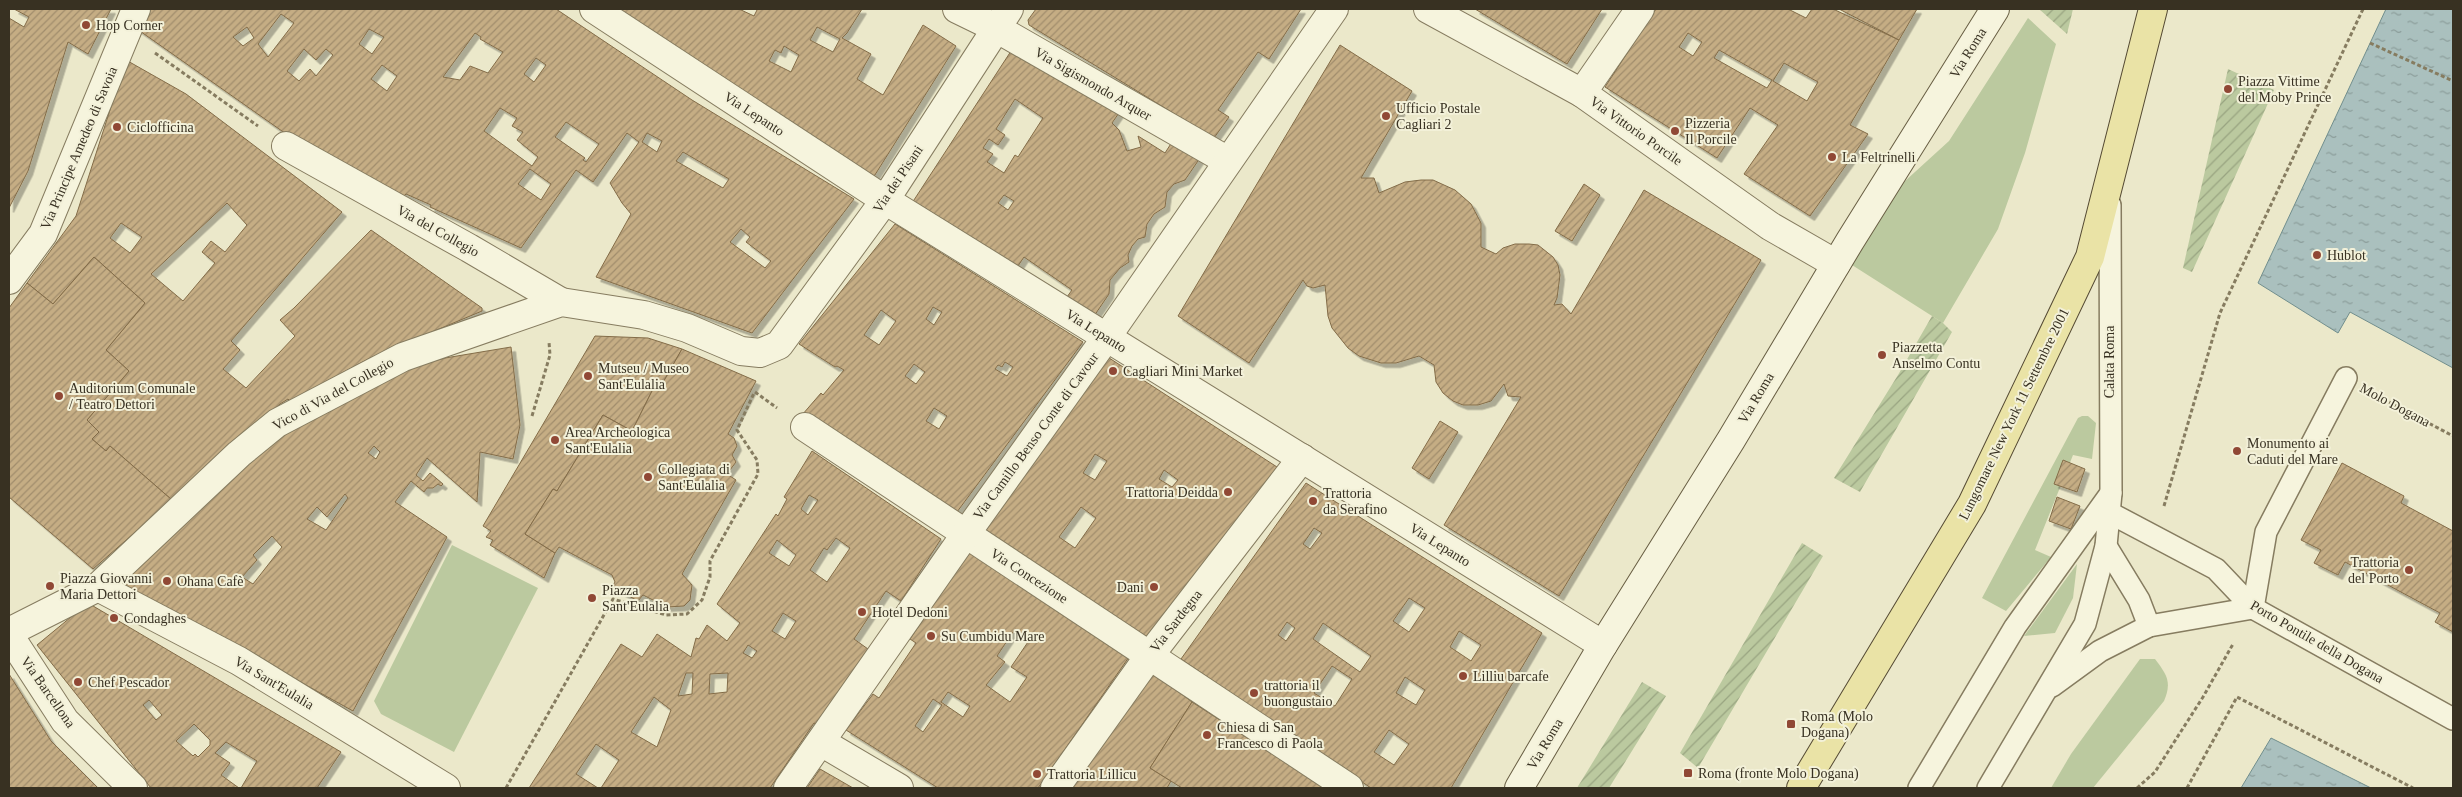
<svg xmlns="http://www.w3.org/2000/svg" width="2462" height="797" viewBox="0 0 2462 797" font-family="Georgia,serif">
<style>
.green{fill:#bbc99f}
.garden{fill:url(#garden-furrows)}
.water{fill:url(#water-ripples);stroke:#718e8d}
.building{fill:url(#building-hatch);stroke:#836c48;fill-rule:evenodd;filter:url(#shadow)}
.lines{fill:none;stroke-linecap:round;stroke-linejoin:round}
.service-casing{stroke:#867c60;stroke-width:24}
.pedestrian-casing{stroke:#867c60;stroke-width:30}
.minor-casing{stroke:#867c60;stroke-width:30}
.secondary-casing{stroke:#685e43;stroke-width:30}
.primary-casing{stroke:#554a33;stroke-width:30}
.path{stroke:#867c60;stroke-width:3;stroke-dasharray:4 2.5;stroke-linecap:butt}
.service{stroke:#f6f4dd;stroke-width:21}
.pedestrian{stroke:#f6f4dd;stroke-width:28}
.minor{stroke:#f6f4dd;stroke-width:28}
.secondary{stroke:#f6f4dd;stroke-width:28}
.primary{stroke:#eae3a6;stroke-width:28}
.poi-dot{fill:#904835;stroke:#f3f1d9;stroke-width:2}
.labels{text-anchor:middle;dominant-baseline:central;stroke-width:4;stroke-linejoin:round;paint-order:stroke}
.poi-label{font-size:14px;fill:#383122;stroke:#f3f1d9;text-anchor:start}
.street-label{font-size:14px;fill:#383122;stroke:#f3f1d9}
</style>
<defs>
<pattern id="garden-furrows" width="10" height="10" patternUnits="userSpaceOnUse" patternTransform="scale(1.25)"><rect width="10" height="10" fill="#bbc99f"/><path d="M-1 1l2-2M0 10L10 0M9 11l2-2" fill="none" stroke="#99a481"/></pattern>
<pattern id="water-ripples" width="26" height="14" patternUnits="userSpaceOnUse" patternTransform="scale(1.25)"><rect width="26" height="14" fill="#aac0be"/><path d="M2 4q2-2 4 0t4 0M15 11q2-2 4 0t4 0" fill="none" stroke="#8b9d9a"/></pattern>
<pattern id="building-hatch" width="6" height="6" patternUnits="userSpaceOnUse" patternTransform="scale(1.25)"><rect width="6" height="6" fill="#c5ad84"/><path d="M-1 1l2-2M0 6l6-6M5 7l2-2" fill="none" stroke="#a18d6c"/></pattern>
<filter id="shadow"><feDropShadow dx="4.5" dy="4.5" stdDeviation="0" flood-color="#0004"/></filter>
</defs>
<rect width="100%" height="100%" fill="#ebe8ca"/>
<g class="green">
<path d="M2028 18 2056 44 2025 153 1998 229 1943 323 1852 265 1893 192 1949 141Z"/>
<path d="M2082 416H2088L2096 423 2092 459 2073 455 2035 550 2051 557 2006 611 1982 598 2078 418Z"/>
<path d="M452 545 538 588 454 752 381 714 374 701Z"/>
<path d="M2077 564 2073 598 2055 633 2024 636Z"/>
<path d="M2140 659H2155C2167 675 2172 682 2164 701L2093 788H2051L2071 754Z"/>
</g>
<g class="garden">
<path d="M2039 9H2073L2067 34Z"/>
<path d="M2228 69 2274 90 2192 272 2183 268Z"/>
<path d="M1932 316 1943 323 1952 332 1860 492 1834 478 1898 375Z"/>
<path d="M1802 543 1823 556 1698 768 1680 753Z"/>
<path d="M1642 682 1666 696 1609 788H1577Z"/>
</g>
<g class="water">
<path d="M2386 9H2453V368L2350 312 2338 333 2258 283Z"/>
<path d="M2271 738 2371 788H2241Z"/>
</g>
<g class="building">
<path d="M14 9H111L88 54 68 42 28 171 9 208V18L24 27 29 17Z"/>
<path d="M148 9H556L692 100 854 199 752 333 596 277 631 214 622 203 610 183 639 142 627 133 593 182 576 170 521 248 430 207 431 205 406 194 404 196 289 136 137 29ZM281 14 294 23 268 57 258 44ZM247 27 254 38 243 46 233 37ZM369 29 384 37 372 54 359 44ZM475 33 481 37 480 39 503 52 488 73 470 66 460 80 443 77ZM304 49 316 60 326 49 333 55 316 76 310 69 299 81 287 71ZM536 58 546 65 534 82 524 74ZM382 65 397 76 387 91 371 79ZM500 108 517 118 512 126 523 132 517 140 538 157 532 166 484 131ZM566 122 599 144 586 162 583 160 585 158 555 137ZM647 133 662 141 657 152 642 142ZM683 152 729 179 723 188 676 161ZM530 169 551 184 541 200 518 184ZM741 229 750 237 746 242 771 261 765 268 730 242Z"/>
<path d="M613 9H739L754 16 757 10 756 9H862L847 33 842 38 871 54 857 79 883 95 923 25 956 46 873 178ZM817 27 840 39 833 52 810 40ZM784 46 799 55 791 72 769 61 775 50 781 53Z"/>
<path d="M1036 9H1301L1269 59 1258 52 1218 110 1229 117 1214 138 1029 25 1028 20Z"/>
<path d="M1475 9H1602L1567 64Z"/>
<path d="M1656 9H1788L1806 18 1812 9H1833L1899 40 1850 125 1868 134 1810 216 1744 174 1778 125 1750 108 1717 158 1605 87ZM1688 33 1702 42 1693 56 1679 47ZM1719 50 1772 80 1767 88 1714 58ZM1784 63 1818 82 1807 101 1773 81Z"/>
<path d="M1839 9H1917L1899 40Z"/>
<path d="M1340 45 1412 91 1361 178H1374L1379 193 1405 182 1421 180H1433L1455 190 1471 204 1481 223V247L1496 254 1503 248 1515 244H1529L1538 245 1553 257 1558 265 1560 275 1557 298 1554 305 1562 304 1571 314 1644 190 1761 260 1559 596 1444 525 1521 397 1508 396 1504 384 1491 401 1478 405H1463L1453 401 1443 393 1436 382 1434 365 1419 356 1396 363H1381L1359 356 1348 348 1332 328 1328 316 1325 285 1313 288 1307 286 1303 280 1249 363 1178 316Z"/>
<path d="M1013 48 1121 110 1112 123 1119 130 1127 151 1141 147 1138 136 1165 153 1172 142 1200 158 1185 180 1174 184 1167 192 1165 207 1154 214 1147 224 1145 237 1138 239 1132 246 1128 255 1129 262 1120 268 1110 280 1109 294 1092 319 1064 301 1072 290 1024 257 1016 269 912 203ZM1015 99 1043 118 1018 157 1015 155 1004 173 987 162 993 154 983 148 989 139 998 145 1005 135 996 129ZM1004 195 1014 201 1008 210 998 203Z"/>
<path d="M126 60 186 94 342 212 231 341 240 350 223 369 246 388 295 336 280 320 294 308 371 230 482 308V311L370 358 290 401 288 399 280 404 172 500 110 446 106 451 92 439 99 432 87 420 129 371 106 350 145 303 94 257 53 304 27 283 76 216ZM227 203 247 225 225 252 211 241 202 252 215 263 183 301 151 274ZM121 223 142 237 130 253 110 238Z"/>
<path d="M1584 184 1600 195 1572 241 1555 231Z"/>
<path d="M895 224 1083 342 954 516 802 415 821 393 823 395 844 370 837 366 835 367 799 344ZM933 307 942 312 934 325 926 319ZM881 310 896 321 879 345 864 335ZM1005 362 1013 367 1007 376 995 369 998 365 1002 367ZM914 364 925 372 916 384 905 376ZM934 408 947 416 939 429 926 421Z"/>
<path d="M94 257 145 303 106 350 129 371 87 420 99 432 92 439 106 451 110 446 172 500 93 569 9 497V308L27 283 53 304Z"/>
<path d="M595 336 648 338 682 349 661 386 656 383 632 431 603 415 557 491 553 489 525 534 555 553 544 578 490 545 493 540 486 537 491 531 483 526Z"/>
<path d="M511 347 520 425 513 459 480 452 477 502 427 458 416 475 423 481 430 473 443 484 441 486 438 484 433 488H427L424 492 411 481 395 502 447 537 353 711 126 586 131 575 242 460 287 431 406 368 445 358ZM374 446 380 452 376 459 368 453ZM345 494 348 498 326 530 307 519 317 507 327 517ZM272 536 282 547 253 584 242 577 257 560 253 555Z"/>
<path d="M682 349 756 381 728 434 734 438 737 446 732 455 736 462 727 474 736 480 682 574 692 585 690 600 684 606 667 607 643 595 638 601 612 587 615 582 612 575 559 547 555 553 525 534 553 489 557 491 603 415 632 431 656 383 661 386Z"/>
<path d="M1103 354 1277 467 1152 640 982 532ZM1095 454 1107 461 1095 480 1083 473ZM1164 470 1178 480 1172 487 1159 479ZM1081 507 1096 518 1075 548 1059 537Z"/>
<path d="M1440 421 1458 432 1429 479 1412 468Z"/>
<path d="M812 451 941 539 901 601 886 591 854 639 868 649 817 725 814 723 770 788H601L619 760 596 744 576 774 598 788H529L621 644 642 657 657 634 691 657 696 638 699 639 707 625 727 641 740 623 717 604 776 514 778 516 787 499 784 497ZM809 495 818 500 808 515 801 509ZM836 538 850 548 827 582 810 570 824 548 827 550ZM777 540 796 555 789 566 769 553ZM783 613 796 621 785 639 772 631ZM748 645 757 651 752 658 743 653ZM686 673H693L692 694 678 696ZM728 673 727 692 709 694 710 674ZM654 697 671 710 657 747 631 732Z"/>
<path d="M2063 460 2085 469 2077 492 2054 484Z"/>
<path d="M2342 463 2404 496 2401 503 2453 531V632L2435 622 2440 613 2345 562 2338 575 2314 563 2321 550 2301 540Z"/>
<path d="M1306 483 1542 633 1451 788H1371L1181 659ZM1314 528 1322 533 1310 549 1303 544ZM1409 598 1425 608 1409 632 1393 621ZM1287 622 1295 628 1286 641 1278 635ZM1323 623 1371 656 1360 672 1313 639ZM1459 631 1481 645 1471 661 1450 647ZM1332 666 1352 679 1335 706 1314 693ZM1405 677 1425 690 1416 705 1396 693ZM1389 730 1409 744 1394 765 1374 752Z"/>
<path d="M2057 497 2080 506 2071 529 2049 521Z"/>
<path d="M970 551 1129 657 1038 788H938L846 730 873 694 879 698 916 643 910 639ZM1015 629 1030 639 1011 667 1027 677 1010 702 986 685 1005 662 997 656ZM948 692 970 706 963 717 941 702ZM933 699 942 705 923 732 915 726Z"/>
<path d="M88 603 341 752 317 788H241L257 761 226 742 215 753 230 763 221 775 239 788H151L37 645ZM149 700 162 715 156 720 143 705ZM194 724 210 740V745L198 757 195 754 193 756 176 741Z"/>
<path d="M1150 670 1192 702 1150 768 1171 781 1167 788H1071Z"/>
<path d="M9 674 51 741 98 788H9Z"/>
<path d="M1192 702 1325 788H1182L1150 768Z"/>
<path d="M820 769 853 788H807Z"/>
</g>
<g class="lines">
<defs>
<g id="service">
<path d="M2110 513 2216 569 2253 608 2453 719"/>
<path d="M2106 546 2139 600 2149 626"/>
<path d="M2253 608 2266 532 2346 378"/>
<path d="M2052 686 2100 651 2149 626 2253 608"/>
<path d="M1919 788 2015 627 2111 493"/>
<path d="M1988 788 2085 624 2106 546 2111 493 2110 205"/>
</g>
<g id="pedestrian">
<path d="M1428 9 1582 93 1640 9"/>
<path d="M286 146 469 248 561 302"/>
<path d="M805 427 1349 788"/>
<path d="M821 742 899 788"/>
<path d="M788 788 965 535 1106 338"/>
<path d="M1055 788 1150 655 1302 458"/>
</g>
<g id="minor">
<path d="M594 9 885 200 1603 645"/>
<path d="M957 9 996 28 1228 161"/>
<path d="M1582 93 1770 226 1836 264"/>
<path d="M9 280 43 234 136 9"/>
<path d="M1106 338 1334 9"/>
<path d="M98 587 239 661 446 788"/>
<path d="M9 632 98 587 239 454 277 423 403 357 561 302 644 315 687 328 741 351 760 353 779 345 885 200 1009 9"/>
<path d="M9 635 65 721 133 788"/>
</g>
<path id="secondary" d="M1519 788 1603 645 1731 440 1850 241 1995 9"/>
<path id="primary" d="M1801 788 1972 504 2090 257 2153 9"/>
</defs>
<use href="#service" class="service-casing"/>
<use href="#pedestrian" class="pedestrian-casing"/>
<use href="#minor" class="minor-casing"/>
<use href="#secondary" class="secondary-casing"/>
<use href="#primary" class="primary-casing"/>
<g class="path">
<path d="M2370 43 2453 81"/>
<path d="M155 53 258 126"/>
<path d="M755 392 777 408"/>
<path d="M2372 393 2453 436"/>
<path d="M532 416 550 355 549 342"/>
<path d="M2164 506 2220 313 2363 9"/>
<path d="M506 788 613 599 666 615 687 614 702 600 710 577V561L758 474 757 460 737 430 754 393"/>
<path d="M2137 788 2155 772 2203 697 2233 644"/>
<path d="M2187 788 2237 697 2413 788"/>
</g>
<use href="#service" class="service"/>
<use href="#pedestrian" class="pedestrian"/>
<use href="#minor" class="minor"/>
<use href="#secondary" class="secondary"/>
<use href="#primary" class="primary"/>
</g>
<g class="poi-dot">
<circle cx="86" cy="25" r="5"/>
<circle cx="2228" cy="89" r="5"/>
<circle cx="1386" cy="116" r="5"/>
<circle cx="117" cy="127" r="5"/>
<circle cx="1675" cy="131" r="5"/>
<circle cx="1832" cy="157" r="5"/>
<circle cx="2317" cy="255" r="5"/>
<circle cx="1882" cy="355" r="5"/>
<circle cx="1113" cy="371" r="5"/>
<circle cx="588" cy="376" r="5"/>
<circle cx="59" cy="396" r="5"/>
<circle cx="555" cy="440" r="5"/>
<circle cx="2237" cy="451" r="5"/>
<circle cx="648" cy="477" r="5"/>
<circle cx="1228" cy="492" r="5"/>
<circle cx="1313" cy="501" r="5"/>
<circle cx="2409" cy="570" r="5"/>
<circle cx="167" cy="581" r="5"/>
<circle cx="50" cy="586" r="5"/>
<circle cx="1154" cy="587" r="5"/>
<circle cx="592" cy="598" r="5"/>
<circle cx="862" cy="612" r="5"/>
<circle cx="114" cy="618" r="5"/>
<circle cx="931" cy="636" r="5"/>
<circle cx="1463" cy="676" r="5"/>
<circle cx="78" cy="682" r="5"/>
<circle cx="1254" cy="693" r="5"/>
<rect x="1786" y="719" width="10" height="10" rx="2.5"/>
<circle cx="1207" cy="735" r="5"/>
<rect x="1683" y="768" width="10" height="10" rx="2.5"/>
<circle cx="1037" cy="774" r="5"/>
</g>
<g class="labels">
<g class="poi-label">
<text x="96" y="25">Hop Corner</text>
<text x="2238" y="81">Piazza Vittime<tspan x="2238" dy="16">del Moby Prince</tspan></text>
<text x="1396" y="108">Ufficio Postale<tspan x="1396" dy="16">Cagliari 2</tspan></text>
<text x="1685" y="123">Pizzeria<tspan x="1685" dy="16">Il Porcile</tspan></text>
<text x="127" y="127">Ciclofficina</text>
<text x="1842" y="157">La Feltrinelli</text>
<text x="2327" y="255">Hublot</text>
<text x="1892" y="347">Piazzetta<tspan x="1892" dy="16">Anselmo Contu</tspan></text>
<text x="598" y="368">Mutseu / Museo<tspan x="598" dy="16">Sant'Eulalia</tspan></text>
<text x="1123" y="371">Cagliari Mini Market</text>
<text x="69" y="388">Auditorium Comunale<tspan x="69" dy="16">/ Teatro Dettori</tspan></text>
<text x="565" y="432">Area Archeologica<tspan x="565" dy="16">Sant'Eulalia</tspan></text>
<text x="2247" y="443">Monumento ai<tspan x="2247" dy="16">Caduti del Mare</tspan></text>
<text x="658" y="469">Collegiata di<tspan x="658" dy="16">Sant'Eulalia</tspan></text>
<text x="1218" y="492" text-anchor="end">Trattoria Deidda</text>
<text x="1323" y="493">Trattoria<tspan x="1323" dy="16">da Serafino</tspan></text>
<text x="2399" y="562" text-anchor="end">Trattoria<tspan x="2399" dy="16">del Porto</tspan></text>
<text x="60" y="578">Piazza Giovanni<tspan x="60" dy="16">Maria Dettori</tspan></text>
<text x="177" y="581">Ohana Cafè</text>
<text x="1144" y="587" text-anchor="end">Dani</text>
<text x="602" y="590">Piazza<tspan x="602" dy="16">Sant'Eulalia</tspan></text>
<text x="872" y="612">Hotel Dedoni</text>
<text x="124" y="618">Condaghes</text>
<text x="941" y="636">Su Cumbidu Mare</text>
<text x="1473" y="676">Lilliu barcafe</text>
<text x="88" y="682">Chef Pescador</text>
<text x="1264" y="685">trattoria il<tspan x="1264" dy="16">buongustaio</tspan></text>
<text x="1801" y="716">Roma (Molo<tspan x="1801" dy="16">Dogana)</tspan></text>
<text x="1217" y="727">Chiesa di San<tspan x="1217" dy="16">Francesco di Paola</tspan></text>
<text x="1698" y="773">Roma (fronte Molo Dogana)</text>
<text x="1047" y="774">Trattoria Lillicu</text>
</g>
<g class="street-label">
<text transform="translate(1968 53) rotate(-58)">Via Roma</text>
<text transform="translate(1093 84) rotate(30)">Via Sigismondo Arquer</text>
<text transform="translate(754 114) rotate(33)">Via Lepanto</text>
<text transform="translate(1636 131) rotate(35)">Via Vittorio Porcile</text>
<text transform="translate(79 148) rotate(-67)">Via Principe Amedeo di Savoia</text>
<text transform="translate(898 179) rotate(-56)">Via dei Pisani</text>
<text transform="translate(438 231) rotate(29)">Via del Collegio</text>
<text transform="translate(1096 331) rotate(32)">Via Lepanto</text>
<text transform="translate(2109 362) rotate(-90)">Calata Roma</text>
<text transform="translate(333 394) rotate(-29)">Vico di Via del Collegio</text>
<text transform="translate(1756 398) rotate(-59)">Via Roma</text>
<text transform="translate(2395 405) rotate(28)">Molo Dogana</text>
<text transform="translate(2014 414) rotate(-64)">Lungomare New York 11 Settembre 2001</text>
<text transform="translate(1036 436) rotate(-54)">Via Camillo Benso Conte di Cavour</text>
<text transform="translate(1440 545) rotate(32)">Via Lepanto</text>
<text transform="translate(1029 576) rotate(33)">Via Concezione</text>
<text transform="translate(1176 621) rotate(-52)">Via Sardegna</text>
<text transform="translate(2317 642) rotate(30)">Porto Pontile della Dogana</text>
<text transform="translate(274 683) rotate(31)">Via Sant'Eulalia</text>
<text transform="translate(48 692) rotate(55)">Via Barcellona</text>
<text transform="translate(1545 744) rotate(-59)">Via Roma</text>
</g>
</g>
<rect width="2462" height="797" fill="none" stroke="#383122" stroke-width="20"/>
</svg>
